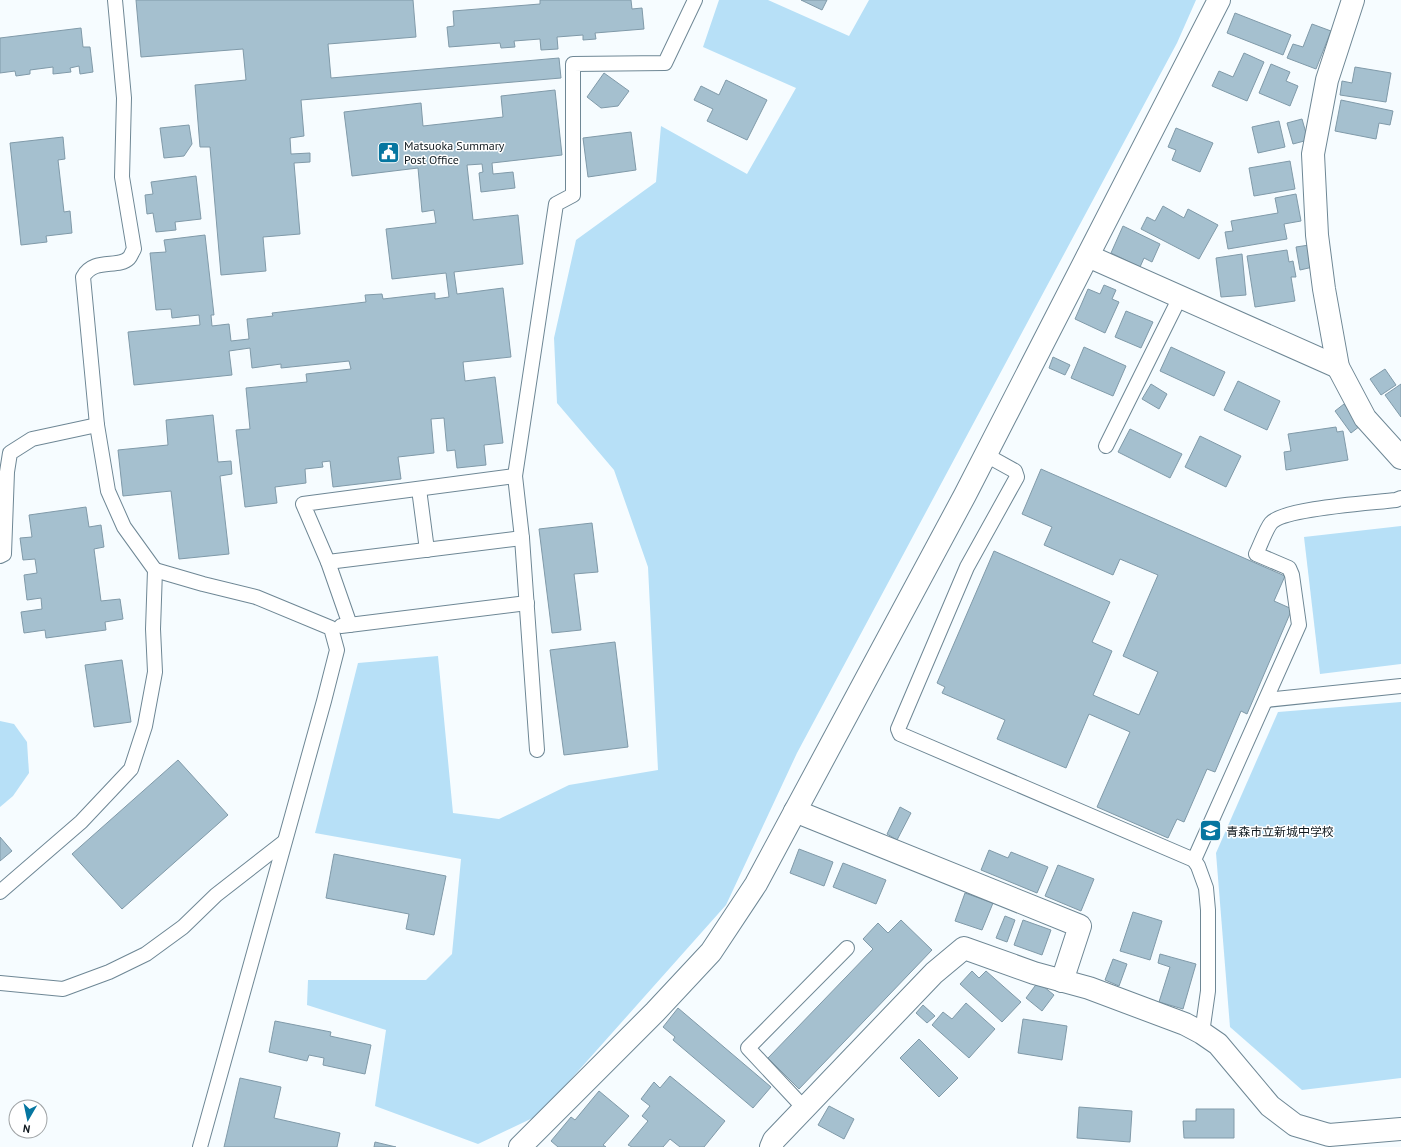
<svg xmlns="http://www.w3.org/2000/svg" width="1401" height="1147" viewBox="0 0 1401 1147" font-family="'PT Sans','Noto Sans JP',sans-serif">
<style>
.green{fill:#b7e0f7}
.building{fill:#a5c0cf;stroke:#809aa9}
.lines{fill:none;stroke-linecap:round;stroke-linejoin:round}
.service-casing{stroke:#6e8795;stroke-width:16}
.minor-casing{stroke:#6e8795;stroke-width:24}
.service{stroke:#fff;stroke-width:14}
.minor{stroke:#fff;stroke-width:22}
.labels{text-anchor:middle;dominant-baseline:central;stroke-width:3;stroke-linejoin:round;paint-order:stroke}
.poi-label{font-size:12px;fill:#0f191f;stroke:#fff;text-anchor:start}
</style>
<rect width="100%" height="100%" fill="#f6fcff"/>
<g class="green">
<path d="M719 0H768L849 36 869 0H1196L1177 43 797 753 726 905 539 1115 478 1144 375 1106 386 1030 307 1005 308 980H426L452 954 461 859 315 833 358 663 438 656 453 813 499 819 569 785 658 770 648 567 614 470 557 403 554 338 576 240 656 182 661 126 747 174 796 88 703 47Z"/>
<path d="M1401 526V664L1320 674 1304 537Z"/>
<path d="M1401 702V1078L1302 1090 1230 1027 1216 853 1278 712Z"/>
<path d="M0 721 14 724 27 742 29 773 13 796 0 807Z"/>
</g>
<g class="building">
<path d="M136 0H413L416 37 328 44 331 78 559 58 561 78 301 100 304 136 290 138 291 154 310 153V162L294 163 300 234 263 237 266 271 221 275 210 147H200L195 85 246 80 243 49 141 57Z"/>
<path d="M540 0H631L632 9 642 8 644 29 595 33 596 39 583 40V35L557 37 558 49 541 50 540 39 514 41 515 47 501 48 500 43 449 47 447 27 454 26 453 11 540 4Z"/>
<path d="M801 0H827L822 10Z"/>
<path d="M1235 13 1291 35 1283 55 1227 33Z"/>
<path d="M1312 24 1331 31 1316 69 1287 58 1293 44 1303 47Z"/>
<path d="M81 28 83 47H90L93 72 80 74 79 66 70 68 71 72 53 74V67L30 70V74L16 76 15 71 0 73V38Z"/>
<path d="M1244 53 1264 62 1247 101 1212 86 1219 71 1233 77Z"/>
<path d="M1271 64 1290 72 1286 81 1298 86 1290 106 1259 93Z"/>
<path d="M1355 67 1391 73 1386 102 1340 95 1342 81 1352 83Z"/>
<path d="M604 73 629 91 618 106 601 108 587 97Z"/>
<path d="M726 80 767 100 747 140 707 121 713 109 694 100 701 86 719 95Z"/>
<path d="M555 90 562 155 492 163 493 174 513 172 515 188 481 192 479 173 483 172 482 164 467 165 473 220 518 215 523 264 454 272 457 294 503 288 511 357 463 362 465 381 495 377 503 443 484 445 486 465 457 468 455 450 447 451 444 418 431 419 434 453 398 457 401 479 333 487 330 461 322 462 323 467 305 469 306 483 275 487 277 503 245 507 236 430 250 429 246 388 307 382 306 374 351 369 349 361 281 368V364L252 368 250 348 229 351 232 375 134 385 128 332 200 325 199 315 172 318 171 309 156 310 150 253 166 252 164 240 205 235 214 315H211L212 326 229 324 231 341 249 339 247 319 273 316 272 313 366 302 365 295 382 294 383 299 435 293V299L449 297 446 273 392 279 386 229 436 223 434 210 422 212 418 168 352 176 344 112 421 103 423 126 503 117 501 96Z"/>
<path d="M1341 100 1393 111 1390 125 1379 123 1376 139 1335 131Z"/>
<path d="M1302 119 1308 140 1293 144 1287 123Z"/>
<path d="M1279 121 1285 147 1258 153 1252 127Z"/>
<path d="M189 125 192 144 184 156 164 158 160 128Z"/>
<path d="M1176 128 1213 143 1200 172 1172 160 1176 150 1168 147Z"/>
<path d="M631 132 636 170 588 177 583 138Z"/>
<path d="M63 137 65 159 58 160 64 212 70 211 72 233 46 236 47 242 21 245 10 143Z"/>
<path d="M1290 161 1295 189 1254 196 1249 168Z"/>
<path d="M196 176 201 219 175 222 176 230 156 232 153 213 147 214 145 195 153 194 151 182Z"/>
<path d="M1296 194 1301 221 1284 224 1287 239 1228 249 1225 232 1233 231 1231 221 1278 213 1275 198Z"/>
<path d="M1163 206 1184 218 1188 209 1218 225 1199 259 1141 229 1147 217 1155 221Z"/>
<path d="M1123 226 1160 244 1152 262 1144 258 1140 267 1111 253Z"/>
<path d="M1309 245 1313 267 1300 270 1296 247Z"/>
<path d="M1287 250 1289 262 1293 261 1296 277H1291L1295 301 1255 307 1247 256Z"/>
<path d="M1242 254 1246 295 1221 297 1216 258Z"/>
<path d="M1104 285 1116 290 1112 299 1119 302 1105 333 1075 319 1088 289 1100 294Z"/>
<path d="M1126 311 1153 322 1141 348 1115 337Z"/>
<path d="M1084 347 1126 366 1113 396 1071 378Z"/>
<path d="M1171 347 1225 372 1214 396 1160 371Z"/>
<path d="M1053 357 1070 365 1065 375 1049 368Z"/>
<path d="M1385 369 1396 385 1381 395 1370 379Z"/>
<path d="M1238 381 1280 401 1267 430 1224 410Z"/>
<path d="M1151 384 1167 394 1159 409 1142 399Z"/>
<path d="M1401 384V417L1385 395Z"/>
<path d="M1344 404 1360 426 1351 433 1335 411Z"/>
<path d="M213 415 218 462 231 461 232 474 220 476 229 554 179 559 171 491 123 496 118 450 168 445 166 420Z"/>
<path d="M1336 427 1337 432 1343 431 1348 460 1286 470 1284 452 1291 451 1288 434Z"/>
<path d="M1130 429 1182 454 1170 478 1118 452Z"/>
<path d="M1200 436 1241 456 1226 487 1185 467Z"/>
<path d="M1041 469 1285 576 1274 601 1292 609 1247 714 1241 711 1215 772 1207 769 1184 822 1177 819 1168 838 1097 807 1130 732 1089 714 1066 768 997 739 1005 720 942 693 945 687 937 683 994 551 1110 602 1092 642 1112 651 1093 695 1139 715 1158 672 1123 656 1158 575 1120 559 1113 575 1044 545 1052 527 1022 514Z"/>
<path d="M86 507 89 527 101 525 104 547 94 549 101 601 120 599 123 619 105 622 106 630 46 638 45 630 24 633 21 612 42 609 41 598 27 600 24 575 37 573 35 559 23 560 20 538 32 537 29 515Z"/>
<path d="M592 523 598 572 574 574 581 630 552 633 539 529Z"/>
<path d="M615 642 628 747 564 755 550 650Z"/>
<path d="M122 660 131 722 94 727 85 665Z"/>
<path d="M178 760 228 815 122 909 72 854Z"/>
<path d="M900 807 911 813 897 840 887 834Z"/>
<path d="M0 837 12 851 0 861Z"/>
<path d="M799 849 833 862 824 886 790 873Z"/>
<path d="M989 850 1008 858 1011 852 1048 867 1037 893 981 870Z"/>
<path d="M334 854 446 876 434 935 406 929 409 914 326 898Z"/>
<path d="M843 863 886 880 876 904 833 887Z"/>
<path d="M1058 865 1094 879 1081 911 1045 896Z"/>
<path d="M965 893 993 903 982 930 955 921Z"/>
<path d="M1133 912 1162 921 1150 960 1120 951Z"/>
<path d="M1005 916 1015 920 1007 942 996 938Z"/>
<path d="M901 920 932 950 799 1089 768 1058 873 949 863 939 878 923 888 933Z"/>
<path d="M1023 920 1051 930 1042 955 1014 945Z"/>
<path d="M1160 954 1196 964 1183 1009 1159 1002 1170 967 1158 963Z"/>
<path d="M1113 959 1127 964 1119 986 1105 980Z"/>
<path d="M972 971 979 978 986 971 1021 1002 1002 1022 960 984Z"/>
<path d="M1038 982 1054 995 1042 1011 1026 998Z"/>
<path d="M966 1003 995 1029 969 1058 932 1025 943 1012 952 1019Z"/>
<path d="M923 1005 935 1016 927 1023 916 1013Z"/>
<path d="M678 1008 771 1087 753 1108 673 1040 675 1037 663 1027Z"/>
<path d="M1023 1019 1067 1026 1062 1060 1018 1053Z"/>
<path d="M275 1021 331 1032 330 1036 371 1045 365 1074 323 1065 324 1058 309 1055 307 1061 269 1052Z"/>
<path d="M919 1039 958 1078 939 1097 900 1058Z"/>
<path d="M670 1076 725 1121 704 1147H680L670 1139 663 1147H632L628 1145 648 1121 642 1116 650 1106 641 1099 654 1082 660 1088Z"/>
<path d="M240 1078 281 1087 274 1118 340 1133 337 1147H224Z"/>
<path d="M599 1091 629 1116 603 1145 606 1147H558L551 1141 571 1117 575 1120Z"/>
<path d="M829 1106 854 1119 844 1139 818 1125Z"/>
<path d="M1079 1107 1132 1111 1130 1142 1077 1138Z"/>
<path d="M1196 1109H1234V1138H1184L1183 1121H1196Z"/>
<path d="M375 1142 396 1147H374Z"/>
</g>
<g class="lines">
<defs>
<g id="service">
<path d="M1106 446 1180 297"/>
<path d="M986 455 1015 471 1017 477 967 567 898 729 900 734 1194 860 1299 625 1292 575 1289 568 1256 554C1260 546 1266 529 1271 523 1284 508 1373 503 1396 500L1401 498"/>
<path d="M419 489 427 550"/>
<path d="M0 556 4 554 7 472 10 453 32 439 97 425"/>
<path d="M328 562 522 538"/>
<path d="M155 570 203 584 256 597 331 628 337 650 324 701 200 1147"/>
<path d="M350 625 328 562 303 504 515 476"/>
<path d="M341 626 527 603"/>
<path d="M1266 700 1401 686"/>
<path d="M537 750 522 538 515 476 556 204 573 195V64L665 63 695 0"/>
<path d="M1194 860 1198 866 1206 888 1208 910V991L1202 1033"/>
<path d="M0 892 81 822 131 769 145 726 155 672 153 629 155 570 124 527 108 491 97 425 83 277C94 257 118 269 129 258 131 256 132 252 134 249L122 177 124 98 115 0"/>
<path d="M0 983 63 989 109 972 146 954 183 927 216 895 284 842"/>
<path d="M804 1108 748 1048 847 948"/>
</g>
<g id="minor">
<path d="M1353 0 1327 80 1313 154 1317 235 1324 289 1338 367 1365 418 1401 458"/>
<path d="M1088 256 1338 367"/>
<path d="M795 811 1080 926 1062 981"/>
<path d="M520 1147 655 1012 711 952 756 884 965 495 1219 0"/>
<path d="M771 1147 774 1140 934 973 964 948 1034 973 1089 988 1185 1024 1202 1033 1218 1044 1270 1106 1295 1125 1329 1135 1401 1129"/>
</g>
</defs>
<use href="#service" class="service-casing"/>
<use href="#minor" class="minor-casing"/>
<use href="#service" class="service"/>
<use href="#minor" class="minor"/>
</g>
<defs>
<symbol id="civic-square" viewBox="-11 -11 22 22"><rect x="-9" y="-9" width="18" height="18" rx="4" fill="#0676a0" stroke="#fff"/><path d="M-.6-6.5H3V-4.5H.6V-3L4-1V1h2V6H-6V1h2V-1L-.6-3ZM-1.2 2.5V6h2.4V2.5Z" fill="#fff"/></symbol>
<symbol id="school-square" viewBox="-11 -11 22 22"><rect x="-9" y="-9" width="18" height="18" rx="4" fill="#0676a0" stroke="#fff"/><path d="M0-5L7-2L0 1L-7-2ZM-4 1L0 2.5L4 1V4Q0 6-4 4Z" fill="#fff"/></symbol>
</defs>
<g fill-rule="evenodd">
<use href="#civic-square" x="376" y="140" width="25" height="25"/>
<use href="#school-square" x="1198" y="818" width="25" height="25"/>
</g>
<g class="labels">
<g class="poi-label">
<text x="404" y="145">Matsuoka Summary<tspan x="404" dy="14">Post Office</tspan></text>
<text x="1226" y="831">青森市立新城中学校</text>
</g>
</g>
<g transform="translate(28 1119) rotate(189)"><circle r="19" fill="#ffffff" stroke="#9fa3a5"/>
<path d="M0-3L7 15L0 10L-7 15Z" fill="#0676a0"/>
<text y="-6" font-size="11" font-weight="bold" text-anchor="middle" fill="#0f191f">N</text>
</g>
</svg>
